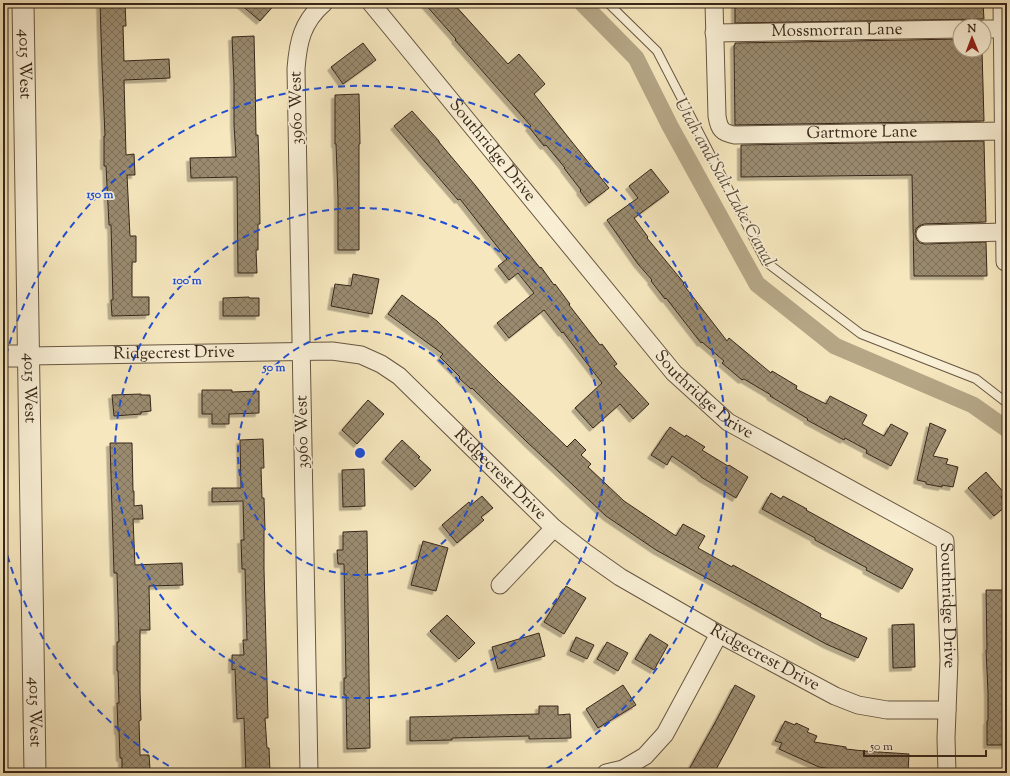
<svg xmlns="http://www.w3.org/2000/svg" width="1010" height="776" viewBox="0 0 1010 776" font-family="'Sorts Mill Goudy',serif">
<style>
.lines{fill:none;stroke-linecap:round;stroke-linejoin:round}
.canal{stroke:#b5a686;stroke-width:17}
.building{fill:url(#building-cross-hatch);stroke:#37271a;filter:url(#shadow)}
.service-casing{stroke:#675743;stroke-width:10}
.minor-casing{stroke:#675743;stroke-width:19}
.tertiary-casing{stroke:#675743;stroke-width:23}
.service{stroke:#f9efd5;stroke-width:8}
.minor{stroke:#f9efd5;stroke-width:17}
.tertiary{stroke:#f9efd5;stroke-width:21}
.ring{fill:none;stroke:#1d4ed8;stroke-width:2;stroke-dasharray:7 5}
.labels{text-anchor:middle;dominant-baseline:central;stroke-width:3.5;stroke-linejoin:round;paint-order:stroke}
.street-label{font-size:17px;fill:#37271a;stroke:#f9efd5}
.water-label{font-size:18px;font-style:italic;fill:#5d4d3a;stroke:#f9efd5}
.centre{fill:#1d4ed8;stroke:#f9efd5;stroke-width:2}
.ring-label{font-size:12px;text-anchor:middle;font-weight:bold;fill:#1d4ed8;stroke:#f9efd5;stroke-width:3.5;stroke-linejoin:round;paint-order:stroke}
</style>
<defs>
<pattern id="building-cross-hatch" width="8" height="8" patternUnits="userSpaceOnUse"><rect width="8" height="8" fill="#9a8b6f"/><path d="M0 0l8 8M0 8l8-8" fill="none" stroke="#7e725a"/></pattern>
<filter id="shadow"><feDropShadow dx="-3.5" dy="3.5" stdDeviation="0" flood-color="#0004"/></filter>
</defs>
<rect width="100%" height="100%" fill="#f6e7be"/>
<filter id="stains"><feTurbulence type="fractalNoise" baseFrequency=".005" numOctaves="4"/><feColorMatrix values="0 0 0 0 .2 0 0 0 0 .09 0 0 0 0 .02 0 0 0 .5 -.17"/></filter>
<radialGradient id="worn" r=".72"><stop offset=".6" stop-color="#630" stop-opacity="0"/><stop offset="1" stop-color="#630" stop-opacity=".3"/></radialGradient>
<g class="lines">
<path class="canal" d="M582 3 636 58 670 126 757 284 835 346 973 405 1007 429"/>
</g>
<g class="building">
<path d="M100 3H125L126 26H123L124 61 169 59 170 78 124 80 126 155 134 154 135 175H127L130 236H136V262H132V297H149V315L112 316 111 300H113L111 225H109L106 166H104V136H105L102 67Z"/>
<path d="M239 3H276L260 21Z"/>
<path d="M424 3H453L508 64 519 54 545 84 534 94 572 142 609 188 589 203 580 191 581 190 564 168H565L546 145 544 146 529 127 531 126 455 40 456 39Z"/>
<path d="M735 3H983L984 19 735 23Z"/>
<path d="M254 36 255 77 256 135H258L259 163 260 224H258V250H256L257 273H238L237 177 191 178 190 158 236 157 234 125V84L232 37Z"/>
<path d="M960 39V50H982L984 121 735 125 734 45H735V43Z"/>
<path d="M363 43 376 60 343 84 331 67Z"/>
<path d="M359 94 360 144H359V250H338V197L336 144H335V95Z"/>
<path d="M412 111 439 141V142L475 185 540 268 541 267 554 285 555 284 570 304 569 305 600 345 602 344 617 364 614 366 649 404 633 419 620 404 593 428 575 408 602 383 563 332 562 333 544 310 509 338 497 323 534 293 518 273 509 280 498 266 507 259 460 199 458 200 394 126Z"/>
<path d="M984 141 986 222 924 224 919 226 916 229 915 234 917 240 920 243 925 244 986 242 987 276H914L912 175 741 177V145Z"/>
<path d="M651 169 669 192 634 218 648 237 647 238 684 283 683 284 727 341 729 338 771 373 772 371 797 386 796 389 826 404 830 396 867 415 862 424 884 436 891 424 908 433 891 466 866 453 867 450 845 438 844 440 807 420 808 419 770 396 771 395 744 379 742 380 722 363 724 361 702 342 701 343 666 298 665 299 651 281 652 280 638 264 607 220 638 198 629 186Z"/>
<path d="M353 274 379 279 372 314 331 306 335 284 351 286Z"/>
<path d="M402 295 437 321 500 383 567 447 575 439 586 450 581 455 591 464 588 467 624 501 676 536 683 524 705 536 698 548 732 567 733 565 821 614 820 617 867 638 858 658 826 644 656 550 606 516 527 442 472 388 471 389 459 378 460 377 440 357 443 354 388 314Z"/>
<path d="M249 297V298H259V316H223V298Z"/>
<path d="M202 390H232V392L259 391V413L229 414V424H212V414H202Z"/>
<path d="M141 394V395H150L151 411 141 412V414L114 416 112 395Z"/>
<path d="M368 400 384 414 357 444 342 430Z"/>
<path d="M930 423 946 430 933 456 948 459 946 464 958 467 953 487 942 485V487L926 484V482L917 480Z"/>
<path d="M670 427 685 437 686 435 705 447 702 450 728 466 729 465 748 477 736 498 701 477V476L672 456 667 465 651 455Z"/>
<path d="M263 439 264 468H261L262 498H264L265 530H264V569L268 718H265L267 748H269L270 773H246L244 718 237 719 235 669 232 670V655H244L243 640H247L245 569H242L241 540H244L243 501 212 502V488H241L240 440Z"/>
<path d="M402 440 420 457 418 458 431 470 415 487 385 459Z"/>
<path d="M110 443H132L133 491H134V506L142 505 143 519H133L135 565 182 563 183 585 149 586 150 630H140V691L141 720 139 721 140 755H149L150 769H138V773H122V758H120L119 731H118L117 703H119L118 671H117V642H119L117 573H114Z"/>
<path d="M364 469 365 506 343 507 342 470Z"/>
<path d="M986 472 1005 494 1001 497 1007 505 994 516 968 488Z"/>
<path d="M771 493 781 499 783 496 807 509 806 510 913 569 902 589 866 570 867 568 815 540V538L762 509Z"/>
<path d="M482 496 493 508 481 517 484 520 457 543 442 525 469 502 471 505Z"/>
<path d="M367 531 370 748 347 749 346 695H344V678H346L344 564H338L337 550H343V532Z"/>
<path d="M423 541 448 548 436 591 411 585Z"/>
<path d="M566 586 586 598 564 634 544 622Z"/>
<path d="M986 590H1007V745H987V721H988V692L986 650H987Z"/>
<path d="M447 615 475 643 459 659 430 631Z"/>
<path d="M914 624 915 667 893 668 892 625Z"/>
<path d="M539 633 545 656 498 669 492 647Z"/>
<path d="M650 634 668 645 654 670 635 659Z"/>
<path d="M576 637 594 645 587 659 570 651Z"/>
<path d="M607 642 628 653 618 671 597 659Z"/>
<path d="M623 685 636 705 598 728 586 709Z"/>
<path d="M735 685 755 696 731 742 714 773H687L716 721Z"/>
<path d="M539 706H558V715L570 714 571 738 529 739V736L452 738V740L410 741V717L539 714Z"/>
<path d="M785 721 795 725 796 723 809 729 807 732 817 736 814 742 846 747V749L864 751 909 754 908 773H859L819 767 779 749 782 743 775 741Z"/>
</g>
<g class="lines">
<defs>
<path id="service" d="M608 3 657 51 766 262 861 334 976 379 1007 403"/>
<g id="minor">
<path id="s1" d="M371 3 674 373 728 422 945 541 949 660 946 738 947 773"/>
<path id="s2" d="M714 3 717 116C719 129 722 133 735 135L1004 131"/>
<path d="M1002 3 1005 262"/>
<path d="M984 29H1002"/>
<path id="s3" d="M714 33 960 29"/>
<path d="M925 234 1005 232"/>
<path id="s4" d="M29 356 332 351 361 355 381 364 399 376 554 528 586 553 620 577 719 634 835 696 858 705 887 710H947"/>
<path d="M500 585 554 528"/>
<path d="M309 773 296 69C298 42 302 22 324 3"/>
<path d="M606 773 623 769 645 756 665 734 719 634"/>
</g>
<g id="tertiary">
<path id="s5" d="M23 3 35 773"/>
<path d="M3 356H29"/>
</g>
</defs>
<use href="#service" class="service-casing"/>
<use href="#minor" class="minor-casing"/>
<use href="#tertiary" class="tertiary-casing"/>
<use href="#service" class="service"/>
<use href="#minor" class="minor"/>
<use href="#tertiary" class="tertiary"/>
</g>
<g class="ring">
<circle cx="360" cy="453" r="122"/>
<circle cx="360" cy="453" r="245"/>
<path d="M179 772A367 367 0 0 1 3 539M3 367A367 367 0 1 1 541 772"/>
</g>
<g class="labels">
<g class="street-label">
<text stroke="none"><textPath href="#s3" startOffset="123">Mossmorran Lane</textPath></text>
<text stroke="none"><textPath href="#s5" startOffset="61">4015 West</textPath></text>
<text transform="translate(297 108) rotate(-91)">3960 West</text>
<text stroke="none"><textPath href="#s2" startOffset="269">Gartmore Lane</textPath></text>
<text stroke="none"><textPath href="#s1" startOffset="191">Southridge Drive</textPath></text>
<text stroke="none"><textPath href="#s4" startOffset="145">Ridgecrest Drive</textPath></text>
<text stroke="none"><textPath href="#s5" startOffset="385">4015 West</textPath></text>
<text stroke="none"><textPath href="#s1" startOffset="515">Southridge Drive</textPath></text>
<text transform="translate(303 432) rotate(-91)">3960 West</text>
<text stroke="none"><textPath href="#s4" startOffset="517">Ridgecrest Drive</textPath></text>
<text stroke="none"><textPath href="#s1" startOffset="863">Southridge Drive</textPath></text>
<text stroke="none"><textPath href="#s4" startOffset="841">Ridgecrest Drive</textPath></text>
<text stroke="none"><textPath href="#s5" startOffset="709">4015 West</textPath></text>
</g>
<g class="water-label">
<text transform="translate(724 183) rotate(61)">Utah and Salt Lake Canal</text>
</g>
</g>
<circle cx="360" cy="453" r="6" class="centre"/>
<g class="ring-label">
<text x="100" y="198">150 m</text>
<text x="187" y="284">100 m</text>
<text x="274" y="371">50 m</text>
</g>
<rect width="1010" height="776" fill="none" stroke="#f6e7be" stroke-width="16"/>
<rect x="4" y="4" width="1002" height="768" fill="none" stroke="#37271a" stroke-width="2"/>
<rect x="8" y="8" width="994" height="760" fill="none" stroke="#37271a"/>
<g transform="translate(972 38) rotate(359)"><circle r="19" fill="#f9efd5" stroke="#ab9f8a"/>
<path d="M0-3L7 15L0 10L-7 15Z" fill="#8f2418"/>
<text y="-6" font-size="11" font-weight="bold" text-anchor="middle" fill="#37271a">N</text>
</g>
<path d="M864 750v6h122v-6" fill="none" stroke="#37271a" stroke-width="2"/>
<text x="870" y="750" font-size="12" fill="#37271a" stroke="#f9efd5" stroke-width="3" paint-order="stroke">50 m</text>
<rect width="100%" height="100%" filter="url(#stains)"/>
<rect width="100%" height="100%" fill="url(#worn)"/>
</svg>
